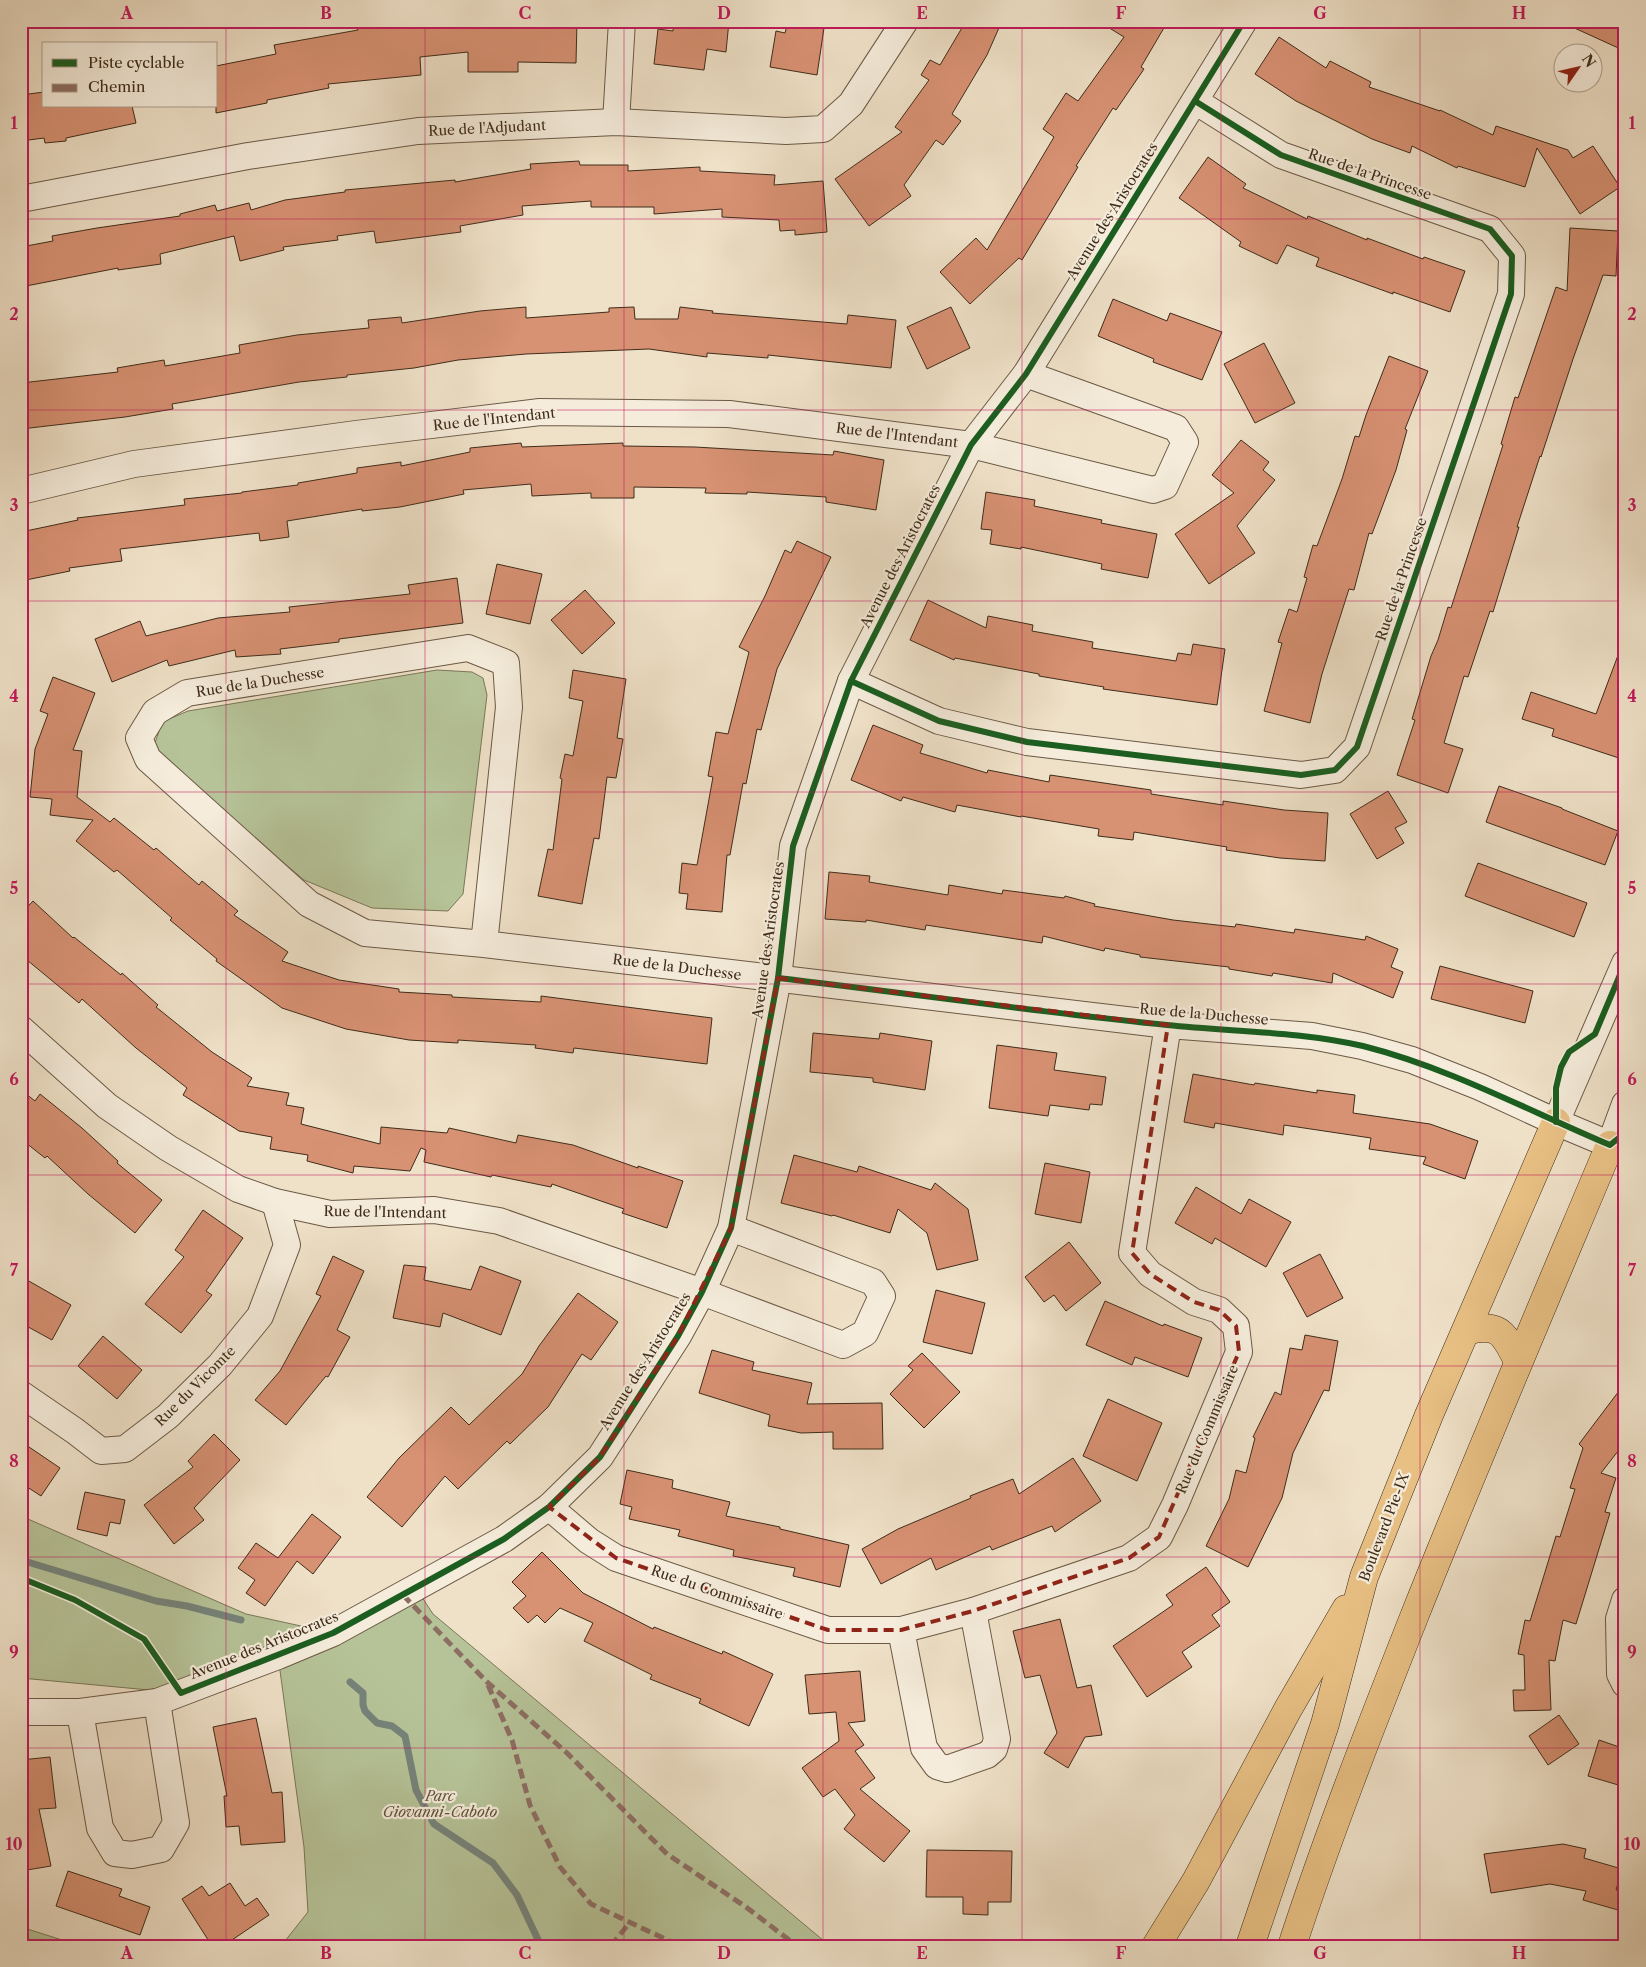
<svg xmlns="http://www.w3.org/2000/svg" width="1646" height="1967" viewBox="0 0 1646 1967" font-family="'Libre Caslon Text',serif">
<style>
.green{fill:#b6c398;stroke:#7a7858}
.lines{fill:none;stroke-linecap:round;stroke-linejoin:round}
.stream{stroke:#76837a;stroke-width:7}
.building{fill:#d79173;stroke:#3f2c19}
.minor-casing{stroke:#6b5945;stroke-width:28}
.highway-casing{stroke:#3f2c19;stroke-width:29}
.minor{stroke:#f5ecdb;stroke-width:26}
.highway{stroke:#e8c084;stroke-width:28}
.quiet{stroke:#8d6e63;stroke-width:5;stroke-dasharray:10 5;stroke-linecap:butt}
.cycleway-casing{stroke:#f5ecdb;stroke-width:9}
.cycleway{stroke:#1b5e20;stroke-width:6}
.marked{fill:none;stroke:#8f2418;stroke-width:4;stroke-dasharray:10 6;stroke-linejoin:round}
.grid{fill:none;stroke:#c2185b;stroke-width:1;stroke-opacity:0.55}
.labels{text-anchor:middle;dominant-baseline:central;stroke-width:4.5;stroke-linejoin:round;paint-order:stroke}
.street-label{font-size:14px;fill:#3f2c19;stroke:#f5ecdb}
.park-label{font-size:14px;font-style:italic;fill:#5d5239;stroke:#f5ecdb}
.neatline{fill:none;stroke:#c2185b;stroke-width:2}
.grid-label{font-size:16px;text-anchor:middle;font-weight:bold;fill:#c2185b}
</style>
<rect width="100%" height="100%" fill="#efe1c8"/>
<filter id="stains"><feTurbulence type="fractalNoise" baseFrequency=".004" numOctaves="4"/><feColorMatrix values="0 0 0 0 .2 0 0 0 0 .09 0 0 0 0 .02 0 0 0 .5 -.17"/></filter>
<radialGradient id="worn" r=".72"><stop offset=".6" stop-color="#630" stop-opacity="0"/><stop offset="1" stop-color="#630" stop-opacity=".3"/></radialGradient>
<g class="green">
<path d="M437 670 472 672 483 678 487 695 463 894 448 911 372 908 304 880 152 752 162 722 188 711Z"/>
<path d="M21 1516 246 1614 333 1633 416 1588 433 1614 830 1946H281L308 1912 304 1847 278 1656 181 1693 21 1678Z"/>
<path d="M21 1927 81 1946H21Z"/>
</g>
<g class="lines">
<g class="stream">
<path d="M21 1560 156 1601 187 1606 241 1620"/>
<path d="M350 1682 363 1693V1705L365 1711 377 1723 392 1726 405 1736 416 1790 434 1824 493 1863 517 1895 541 1946"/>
</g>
</g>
<g class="building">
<path d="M405 21H577L576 63 518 62V72H468V52L420 57 421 75 328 84 329 88 267 100V103L216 113V66L276 54 274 45 358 30 356 26Z"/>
<path d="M674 21H729L726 52 707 49 704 70 654 64 658 29 673 31Z"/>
<path d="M966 21H1002L987 55 952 114 961 121 943 145 936 140 904 185 911 196 869 226 835 179 902 132 895 127 929 80 921 75 930 60 940 65Z"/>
<path d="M1098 21H1168L1141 67 1144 69 1116 110 1113 108 1076 166 1078 167 1022 260 1019 258 970 304 940 272 976 238 987 250 1054 137 1043 129 1066 93 1078 101 1124 37Z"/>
<path d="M1559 21H1625V51Z"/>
<path d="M788 22 824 28 817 75 770 67 776 31 785 33Z"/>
<path d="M1279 37 1326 68 1330 61 1371 82 1369 87 1440 111V110L1493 135 1496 126 1568 150 1573 158 1593 146 1620 187 1580 214 1537 148 1525 187 1458 166 1457 168 1412 146 1410 153 1372 139 1296 101 1255 74Z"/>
<path d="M44 92V106H132L136 123 66 138V141L45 143 44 138 21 141V95Z"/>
<path d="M1208 157 1246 184 1243 188 1307 219 1308 216 1367 240V238L1423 259 1424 257 1465 271 1450 312 1393 292V294L1316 266 1319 258 1287 245 1277 264 1239 246 1241 242 1179 198Z"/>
<path d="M579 161 580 165H628V171L700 167V171L775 175 774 185 823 181 827 232 795 235V230L780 231 779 220 722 217V209L654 214V207H591V201L522 206 523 215 460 226 461 232 376 243 374 231 337 236 338 240 283 247 284 250 240 261 234 236 160 254 161 264 118 270V268L21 287V247L53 241 52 236 97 228 180 216V214L215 205 217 211 249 203 251 210 285 200 345 192V190L455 180V182L531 169 530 164Z"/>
<path d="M1570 228 1618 231 1616 276 1603 275 1573 359 1541 457 1540 456 1517 527H1519L1493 612 1490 611 1468 677 1464 676 1444 743 1463 749 1448 793 1397 775 1415 720 1412 719 1431 656 1438 640 1448 607 1451 608 1503 445 1501 444 1515 397 1518 398 1556 287 1567 291Z"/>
<path d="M1113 299 1167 321 1170 313 1222 332 1202 380 1153 362 1154 359 1098 336Z"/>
<path d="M526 307V318L609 312V308L634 307 635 319H678L680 307 713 311 712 313 847 324 848 315 896 320 891 368 768 355V358L707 353V357L649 349 526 354 458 360 414 368 347 375V377L299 382 172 404 173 409 125 417 21 429V383L118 372 117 368 164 360 165 366 240 353 239 345 297 335 369 328 368 320 401 317 402 323 480 311Z"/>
<path d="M951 307 970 348 927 369 907 327Z"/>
<path d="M1264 343 1295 403 1255 423 1224 364Z"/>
<path d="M1389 356 1428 371 1405 429 1407 430 1396 470 1372 534 1369 533 1354 590 1349 589 1322 674 1310 723 1264 711 1282 643 1278 642 1289 609 1297 612 1307 578 1304 577 1313 545 1317 546 1342 479 1355 436 1359 437 1366 415Z"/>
<path d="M1241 440 1269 462 1263 470 1275 480 1237 526 1255 553 1209 584 1175 534 1234 493 1212 475Z"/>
<path d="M521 443 522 447 623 443V446L695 447 833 455 834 451 884 460 876 510 826 502V497L747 492V494L705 493 706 488 634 487V498H591V493L532 496 531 484 463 490 464 494 400 507 362 511V509L287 521 289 537 260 541 259 533 120 549 122 561 69 568 70 571 21 581V532L78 520 77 518 185 505 184 499 242 493V492L298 485V483L357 473V468L401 462V466L470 452V448Z"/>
<path d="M986 492 1035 500 1034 506 1102 520 1101 523 1157 534 1148 578 1101 569 1102 564 1021 547V549L990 544 992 530 981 529Z"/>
<path d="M797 541 831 557 777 669 761 730 757 729 746 784 743 783 730 855H727L722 912 686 909 688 894 679 893 682 863 697 865 713 777 708 776 716 732 728 734 749 652 739 647 765 596 785 550 791 553Z"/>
<path d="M497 564 542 574 530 624 486 614Z"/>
<path d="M457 578 463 623 339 639V642L280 649 281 654 236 657 235 650 169 666 167 660 112 682 95 639 140 621 146 636 218 618 290 612 289 607 410 594 408 585Z"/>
<path d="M585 590 615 623 582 654 551 620Z"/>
<path d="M928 600 986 628 988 616 1033 625 1032 631 1093 642 1092 648 1176 661 1178 653 1191 655 1193 644 1225 649 1217 705 1103 689 1104 687 1039 676V674L955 658 954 660 910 640Z"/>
<path d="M1623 642 1625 643V760L1552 736 1554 729 1522 719 1531 692 1596 714Z"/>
<path d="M573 670 626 679 617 738 623 739 616 778 607 777 599 839 594 838 582 904 538 896 548 849 553 850 562 779 560 778 565 754 573 756 583 701 569 698Z"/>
<path d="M53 677 95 693 73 750 82 751 77 797 110 822 114 818 154 850 156 848 199 885 202 881 238 911 234 915 288 952 282 961 339 980 399 989V992L452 995V997L541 1002V996L712 1018 707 1064 574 1048 573 1053 535 1048 536 1045 458 1040V1043L409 1040 346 1029 282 1008 216 961 217 959 170 920 172 918 117 870 114 872 76 841 93 820 50 815 52 799 30 797 35 749 48 714 40 711Z"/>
<path d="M873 725 923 745 920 753 987 773 988 770 1049 782 1050 775 1151 790V794L1223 805V801L1284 810 1328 813 1325 861 1280 858 1226 850 1227 847 1134 832 1133 840 1098 836 1099 829 1021 816V817L957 805 955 812 903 797 901 801 851 780Z"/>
<path d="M1499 786 1562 808V809L1618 831 1605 865 1486 822Z"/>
<path d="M1388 791 1407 822 1395 828 1404 843 1377 859 1350 814Z"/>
<path d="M1478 863 1587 903 1574 937 1465 896Z"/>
<path d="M829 872 870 876 869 882 948 895 949 885 1002 894 1003 890 1064 898 1065 896 1095 904 1094 906 1173 920 1235 927 1236 924 1294 933 1295 929 1365 940 1366 936 1398 949 1391 967 1403 972 1393 998 1333 973 1332 983 1273 973 1272 976 1229 969V967L1140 957V955L1105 948 1104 951 1043 936 1042 943 926 925 925 930 866 920V922L825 919Z"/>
<path d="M33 901 73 938 74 937 121 975 122 973 158 1005 156 1007 212 1052 252 1078 247 1086 289 1093 286 1105 304 1108 301 1124 380 1144 381 1127 447 1133 449 1128 516 1143 518 1135 573 1145 638 1168V1166L683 1181 667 1228 622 1213 624 1209 552 1184 551 1187 492 1175 491 1177 424 1162 426 1150 421 1148 410 1171 354 1166 353 1173 307 1161 308 1155 270 1149 272 1137 239 1131 183 1095 187 1088 136 1048 82 999 79 1003 21 955V914Z"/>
<path d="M1440 966 1533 991 1525 1023 1431 999Z"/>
<path d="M813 1033 879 1039 880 1033 932 1041 925 1090 873 1082V1078L810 1072Z"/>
<path d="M997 1045 1057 1053 1054 1070 1106 1077 1102 1105 1090 1104 1089 1110 1050 1105 1048 1116 989 1108Z"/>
<path d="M1193 1074 1254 1085 1255 1083 1317 1093V1090L1355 1095 1353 1113 1430 1124 1478 1141 1465 1179 1423 1164 1426 1157 1369 1149 1371 1138 1284 1125 1283 1135 1215 1123 1214 1128 1184 1122Z"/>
<path d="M21 1090 35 1101 40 1094 82 1128 118 1161 117 1163 162 1200 135 1233 88 1194 47 1156 45 1158 21 1139Z"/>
<path d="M794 1155 857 1172 859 1166 931 1190 935 1183 968 1209 978 1260 937 1270 927 1233 898 1209 890 1233 833 1215 832 1216 781 1203Z"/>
<path d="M1045 1163 1090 1172 1081 1223 1035 1214Z"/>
<path d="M1196 1187 1241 1214 1249 1199 1291 1222 1266 1267 1215 1238 1212 1244 1175 1223Z"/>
<path d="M203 1210 243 1238 206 1291 212 1295 181 1333 145 1304 184 1257 175 1250Z"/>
<path d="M1069 1242 1101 1283 1066 1311 1054 1295 1044 1302 1025 1277Z"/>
<path d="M1320 1254 1343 1298 1307 1317 1283 1273Z"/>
<path d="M333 1256 364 1271 337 1330 350 1337 328 1377 326 1376 286 1425 255 1400 280 1371 321 1296 316 1294Z"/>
<path d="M404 1265 426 1267 424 1280 471 1290 480 1266 521 1281 501 1335 443 1313 440 1327 393 1318Z"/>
<path d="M27 1280 71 1305 52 1340 21 1323V1291Z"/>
<path d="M936 1290 985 1303 972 1354 923 1342Z"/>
<path d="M578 1293 618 1322 591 1360 582 1354 548 1407 510 1444 507 1441 458 1489 445 1476 402 1527 367 1497 399 1458 451 1407 469 1425 522 1374 539 1346Z"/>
<path d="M1105 1301 1163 1326 1164 1324 1202 1338 1188 1377 1135 1357 1132 1365 1086 1345Z"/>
<path d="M1305 1335 1338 1341 1329 1391 1324 1390 1293 1453 1282 1498 1248 1567 1206 1546 1229 1499 1236 1470 1246 1473 1255 1438 1253 1437 1275 1392 1281 1395 1290 1348 1302 1350Z"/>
<path d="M103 1336 142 1370 117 1399 78 1366Z"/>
<path d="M712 1350 754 1362 752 1370 812 1383 807 1404 882 1403 883 1449H833V1432L801 1433 768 1426 770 1415 699 1393Z"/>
<path d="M922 1353 960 1392 924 1428 890 1394 913 1370 908 1366Z"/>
<path d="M1625 1383V1442L1601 1473 1616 1478 1605 1512 1610 1513 1576 1624 1563 1620 1555 1661 1549 1660 1551 1710 1514 1711 1513 1690H1525L1524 1655 1518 1654 1525 1620 1530 1621 1556 1536 1560 1537 1575 1489 1570 1488 1583 1448 1579 1444Z"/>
<path d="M1108 1399 1162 1423 1137 1481 1083 1456Z"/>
<path d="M214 1434 240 1460 194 1508 204 1520 174 1544 144 1505 193 1467 188 1461Z"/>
<path d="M29 1447 60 1468 41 1496 21 1483V1459Z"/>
<path d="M1073 1458 1101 1501 1055 1532 1052 1526 992 1550 990 1546 936 1570 931 1558 881 1584 862 1549 898 1529 971 1498 970 1496 1013 1479 1019 1494Z"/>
<path d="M627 1470 673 1480 672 1488 730 1502 726 1516 780 1527V1529L849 1545 840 1587 793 1576 795 1568 733 1556 734 1550 678 1536 680 1530 629 1519 632 1507 620 1504Z"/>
<path d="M85 1492 125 1500 120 1524 110 1522 107 1536 77 1529Z"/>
<path d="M312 1514 341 1537 313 1574 297 1561 265 1606 246 1593 255 1580 238 1568 256 1543 278 1558Z"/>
<path d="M542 1552 583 1593 653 1629 654 1627 722 1654 723 1651 773 1674 749 1726 699 1703 701 1699 650 1679 652 1675 584 1641 593 1623 560 1608 545 1623 537 1615 528 1623 513 1608 526 1596 512 1582Z"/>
<path d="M1206 1567 1230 1602 1212 1615 1220 1626 1182 1652 1192 1667 1147 1697 1113 1646 1173 1605 1166 1595Z"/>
<path d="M1060 1619 1077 1688 1091 1685 1102 1735 1085 1737 1068 1768 1044 1753 1057 1733 1040 1675 1025 1678 1013 1631Z"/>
<path d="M860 1671 865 1721 848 1723 864 1745 855 1751 875 1778 860 1789 910 1831 884 1862 844 1829 855 1815 835 1789 823 1797 802 1768 839 1741 836 1712 809 1714 805 1675Z"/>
<path d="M1559 1715 1579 1744 1548 1765 1529 1736Z"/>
<path d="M256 1718 272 1793 282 1792 285 1842 241 1845 239 1826 226 1827 224 1796H227L213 1727Z"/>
<path d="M1599 1740 1625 1749V1787L1588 1776Z"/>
<path d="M50 1757 56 1808 39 1809 51 1866 21 1871V1760Z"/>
<path d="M1563 1844 1586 1849 1584 1858 1622 1869 1616 1890 1625 1893V1912L1583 1900 1586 1891 1550 1884 1491 1893 1484 1854Z"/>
<path d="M927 1850 1012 1851 1011 1902H988V1915L963 1914V1897H926Z"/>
<path d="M68 1871 122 1889 119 1896 150 1907 140 1935 56 1906Z"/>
<path d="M230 1883 245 1906 257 1898 269 1915 223 1946H212L182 1899 202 1886 209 1896Z"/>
</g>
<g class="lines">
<defs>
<g id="minor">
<path d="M616 122 622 21"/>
<path d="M21 199 248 156 418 131 616 122 786 131 823 129 851 104 905 21"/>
<path d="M21 491 134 464 356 434 540 412 729 414 971 445 1153 490 1165 486 1185 442 1176 428 1026 374"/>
<path d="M851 681 939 721 1027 742 1301 775 1335 770 1357 747 1511 294 1512 256 1490 229 1281 155 1195 101"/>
<path d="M484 944 509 707 506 663 468 648 187 693 155 712 139 738 148 759 309 904 365 933 484 944 799 981 1168 1025 1312 1036 1362 1046 1412 1060 1480 1087 1556 1122 1625 1151"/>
<path d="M21 1029 107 1106 168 1148 238 1189 275 1202 330 1214 434 1210 499 1221 702 1292 843 1345 865 1333 882 1296 873 1282 731 1228"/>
<path d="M1556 1122 1625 963"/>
<path d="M1610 1145 1625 1104"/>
<path d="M21 1394 75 1431 101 1451 125 1449 168 1416 220 1365 260 1316 287 1245 275 1202"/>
<path d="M549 1507 589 1541 616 1558 828 1630H901L973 1611 1129 1558 1159 1537 1175 1505 1239 1352 1236 1326 1219 1310 1194 1302 1150 1274 1132 1253 1168 1025"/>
<path d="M1625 1600 1619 1619 1620 1674 1625 1684"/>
<path d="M901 1630 924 1748 937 1766 947 1769 987 1755 994 1749 997 1739 973 1611"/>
<path d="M21 1712H80L157 1702 278 1656 333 1633 504 1539 549 1507 600 1457 678 1336 702 1292 731 1228 778 978 793 846 851 681 971 445 1026 374 1244 21"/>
<path d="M80 1712 100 1828 115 1853 132 1855 161 1849 176 1823 157 1702"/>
</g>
<g id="highway">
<path d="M1466 1331C1500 1322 1504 1334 1518 1361"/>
<path d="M1156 1946 1196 1881 1288 1709 1346 1609"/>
<path d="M1250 1946 1325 1724 1364 1577 1429 1415 1556 1122"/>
<path d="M1292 1946C1328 1835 1371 1726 1414 1617 1477 1459 1544 1302 1610 1145"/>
</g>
</defs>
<use href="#minor" class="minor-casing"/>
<use href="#highway" class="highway-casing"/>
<use href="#minor" class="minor"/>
<use href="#highway" class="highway"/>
<g class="quiet">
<path d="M403 1595 486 1681 567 1753 667 1854 746 1907 797 1946"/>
<path d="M488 1685 512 1740 530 1805 560 1867 591 1904 680 1946"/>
<path d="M611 1946 630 1922"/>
</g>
<defs>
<g id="cycleway">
<path d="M851 681 939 721 1027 742 1301 775 1335 770 1357 747 1511 294 1512 256 1490 229 1281 155 1195 101"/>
<path d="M778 978C907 993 1037 1012 1167 1025 1233 1032 1298 1031 1363 1046 1450 1068 1529 1111 1610 1145L1625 1133"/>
<path d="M1556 1122V1088L1561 1067 1569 1052 1595 1034 1625 963"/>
<path d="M21 1578 75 1600 144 1639 181 1693 333 1633 504 1539 549 1507 600 1457 678 1336 702 1292 731 1228 778 978 793 846 851 681 971 445 1026 374 1244 21"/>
</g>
</defs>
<use href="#cycleway" class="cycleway-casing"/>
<use href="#cycleway" class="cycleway"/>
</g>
<path class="marked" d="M778 978 1168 1025 1132 1253 1150 1274 1194 1302 1219 1310 1236 1326 1239 1352 1159 1537 1129 1558 973 1611 901 1630H828L616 1558 549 1507 600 1457 678 1336 731 1228Z"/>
<path class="grid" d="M226 21V1946M425 21V1946M624 21V1946M823 21V1946M1022 21V1946M1221 21V1946M1420 21V1946M21 219H1625M21 410H1625M21 601H1625M21 792H1625M21 984H1625M21 1175H1625M21 1366H1625M21 1557H1625M21 1748H1625"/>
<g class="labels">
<g class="street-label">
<text transform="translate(487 128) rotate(-3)">Rue de l'Adjudant</text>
<text transform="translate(1370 174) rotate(19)">Rue de la Princesse</text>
<text transform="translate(1112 211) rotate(-58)">Avenue des Aristocrates</text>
<text transform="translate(494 419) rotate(-6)">Rue de l'Intendant</text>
<text transform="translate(897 435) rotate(7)">Rue de l'Intendant</text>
<text transform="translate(900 556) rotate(-63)">Avenue des Aristocrates</text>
<text transform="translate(1401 579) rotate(-71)">Rue de la Princesse</text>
<text transform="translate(260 682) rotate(-9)">Rue de la Duchesse</text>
<text transform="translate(768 940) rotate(-82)">Avenue des Aristocrates</text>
<text transform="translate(677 967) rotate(7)">Rue de la Duchesse</text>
<text transform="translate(1204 1014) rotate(5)">Rue de la Duchesse</text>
<text transform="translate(385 1212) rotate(1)">Rue de l'Intendant</text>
<text transform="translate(645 1361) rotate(-58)">Avenue des Aristocrates</text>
<text transform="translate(195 1386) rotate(-45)">Rue du Vicomte</text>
<text transform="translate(1207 1429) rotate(-67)">Rue du Commissaire</text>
<text transform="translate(1384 1527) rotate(-69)">Boulevard Pie-IX</text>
<text transform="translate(717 1592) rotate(19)">Rue du Commissaire</text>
<text transform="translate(264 1645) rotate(-22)">Avenue des Aristocrates</text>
</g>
<g class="park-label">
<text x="440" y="1796">Parc<tspan x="440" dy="16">Giovanni-Caboto</tspan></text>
</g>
</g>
<rect width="1646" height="1967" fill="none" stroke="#efe1c8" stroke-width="55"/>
<rect x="42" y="42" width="175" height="65" fill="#f5ecdb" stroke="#ac9f8d"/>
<rect x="52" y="59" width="25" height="8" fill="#1b5e20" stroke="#ac9f8d"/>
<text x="88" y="68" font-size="15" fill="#3f2c19">Piste cyclable</text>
<rect x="52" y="84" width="25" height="8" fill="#8d6e63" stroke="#ac9f8d"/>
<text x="88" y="92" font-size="15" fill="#3f2c19">Chemin</text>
<g transform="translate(1578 68) rotate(56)"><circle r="24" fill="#f5ecdb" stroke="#ac9f8d"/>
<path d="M0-4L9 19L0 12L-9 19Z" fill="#8f2418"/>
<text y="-8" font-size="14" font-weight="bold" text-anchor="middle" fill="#3f2c19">N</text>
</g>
<rect x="28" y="28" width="1590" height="1912" class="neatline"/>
<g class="grid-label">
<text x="127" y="19">A</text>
<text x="326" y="19">B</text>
<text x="525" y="19">C</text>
<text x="724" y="19">D</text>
<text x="922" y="19">E</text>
<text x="1121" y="19">F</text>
<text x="1320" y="19">G</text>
<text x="1519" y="19">H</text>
<text x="14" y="129">1</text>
<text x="1632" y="129">1</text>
<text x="14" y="320">2</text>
<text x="1632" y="320">2</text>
<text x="14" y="511">3</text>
<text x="1632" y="511">3</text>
<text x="14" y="702">4</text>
<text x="1632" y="702">4</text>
<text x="14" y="894">5</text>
<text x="1632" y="894">5</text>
<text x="14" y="1085">6</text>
<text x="1632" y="1085">6</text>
<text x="14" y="1276">7</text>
<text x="1632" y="1276">7</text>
<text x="14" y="1467">8</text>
<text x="1632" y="1467">8</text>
<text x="14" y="1658">9</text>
<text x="1632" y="1658">9</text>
<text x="14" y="1850">10</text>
<text x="1632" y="1850">10</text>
<text x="127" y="1959">A</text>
<text x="326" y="1959">B</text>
<text x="525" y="1959">C</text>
<text x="724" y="1959">D</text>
<text x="922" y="1959">E</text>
<text x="1121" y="1959">F</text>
<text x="1320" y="1959">G</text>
<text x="1519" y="1959">H</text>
</g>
<rect width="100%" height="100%" filter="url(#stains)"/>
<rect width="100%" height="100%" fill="url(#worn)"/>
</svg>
